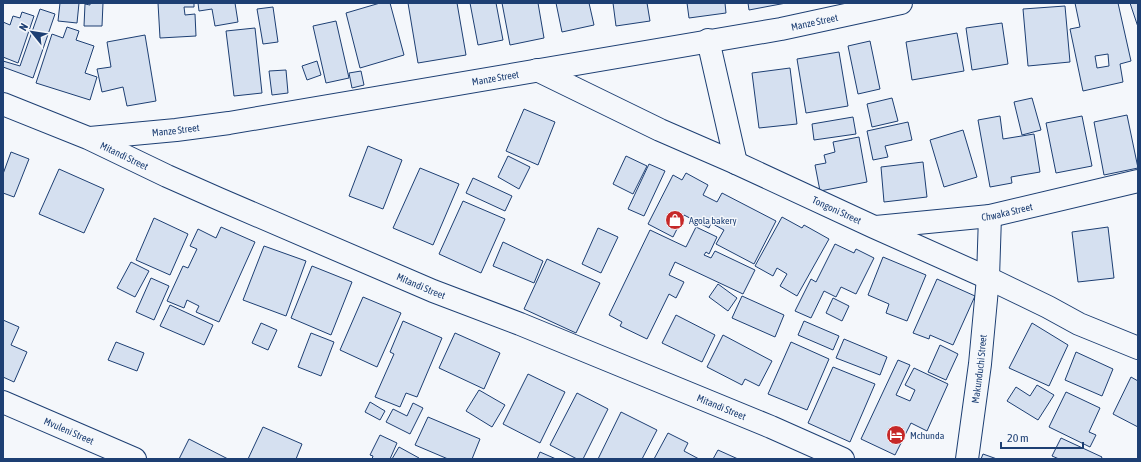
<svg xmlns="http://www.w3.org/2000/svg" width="1141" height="462" viewBox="0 0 1141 462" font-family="'Asap Condensed',sans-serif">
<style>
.building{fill:#d5e0f0;stroke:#1d3f73;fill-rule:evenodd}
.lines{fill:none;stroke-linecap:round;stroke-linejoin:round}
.street-casing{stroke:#1d3f73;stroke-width:24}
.street{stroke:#f4f7fb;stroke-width:22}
.labels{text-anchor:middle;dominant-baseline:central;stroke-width:3;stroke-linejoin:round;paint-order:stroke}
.street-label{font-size:10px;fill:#1d3f73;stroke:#f4f7fb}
.poi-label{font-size:10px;fill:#1d3f73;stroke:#f4f7fb;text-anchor:start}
</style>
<rect width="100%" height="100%" fill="#f4f7fb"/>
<g class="building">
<path d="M60 3H79L77 23 58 21Z"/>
<path d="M90 3H103L102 26H84L85 4 90 5Z"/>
<path d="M158 3H194V7H184L185 15 195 14 196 36 160 38Z"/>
<path d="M198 3H235L238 22 215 26 212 9 199 11Z"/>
<path d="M380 3H390L404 55 360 68 346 13Z"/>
<path d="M408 3H457L466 55 418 63Z"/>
<path d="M470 3H496L503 40 478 45Z"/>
<path d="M502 3H538L544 38 510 45Z"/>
<path d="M556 3H589L594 25 562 32Z"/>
<path d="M613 3H647L650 21 616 26Z"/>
<path d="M687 3H725L726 13 689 18Z"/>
<path d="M748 3H786L749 10Z"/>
<path d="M1075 3H1118L1131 61 1120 64 1123 82 1083 91 1070 29 1080 27ZM1108 54 1109 66 1097 68 1095 56Z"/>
<path d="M1130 3H1138V27Z"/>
<path d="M1065 6 1070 62 1028 66 1023 9Z"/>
<path d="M273 7 278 42 263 44 257 9Z"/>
<path d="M40 9 55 14 33 78 3 67V61L20 66Z"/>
<path d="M22 12 34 16 18 63 3 57V22L10 25 13 16 20 18Z"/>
<path d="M336 21 349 78 326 83 313 26Z"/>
<path d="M1002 23 1008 64 972 70 966 28Z"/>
<path d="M67 27 79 31 76 40 94 46 85 73 97 77 90 100 36 83 52 34 63 38Z"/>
<path d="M255 28 262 93 234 96 226 31Z"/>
<path d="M957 33 964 71 912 80 906 42Z"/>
<path d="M145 35 156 101 127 106 123 87 102 92 97 69 111 67 107 42Z"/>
<path d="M870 41 880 89 858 94 848 46Z"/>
<path d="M839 52 848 106 806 113 797 59Z"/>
<path d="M317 61 321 75 307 80 302 66Z"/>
<path d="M790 68 797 124 759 128 752 73Z"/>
<path d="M286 70 288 93 272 95 269 71Z"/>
<path d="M361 71 364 85 352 88 349 73Z"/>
<path d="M892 98 898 121 872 127 867 104Z"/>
<path d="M1032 98 1041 130 1022 135 1014 102Z"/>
<path d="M524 109 555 122 538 165 506 151Z"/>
<path d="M1127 115 1138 168 1104 175 1094 122Z"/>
<path d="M1000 116 1003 139 1034 134 1040 172 1011 177 1012 183 990 187 978 120Z"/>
<path d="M1082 116 1092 166 1056 173 1046 123Z"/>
<path d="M853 117 856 134 814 140 812 124Z"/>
<path d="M908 122 912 140 885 146 888 157 873 160 867 131Z"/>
<path d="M963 130 977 177 944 187 930 140Z"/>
<path d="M859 137 867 182 820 191 815 165 826 163 824 155 835 152 833 142Z"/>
<path d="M368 146 402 160 383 209 349 196Z"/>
<path d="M11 152 29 159 14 197 3 193V174Z"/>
<path d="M508 156 530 167 519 189 498 177Z"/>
<path d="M626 156 647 166 633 194 613 184Z"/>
<path d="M923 162 927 197 884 202 881 167Z"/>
<path d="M649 164 665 171 644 216 628 209Z"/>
<path d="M420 168 459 184 433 245 393 228Z"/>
<path d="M59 169 104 189 84 233 39 214Z"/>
<path d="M686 173 708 185 703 195 717 202 722 193 776 221 754 264 716 244 724 230 711 223 709 228 684 215 673 237 648 224 673 175 682 180Z"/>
<path d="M473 178 512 196 505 211 466 193Z"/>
<path d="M463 201 505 219 481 273 439 254Z"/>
<path d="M782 217 802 228 804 225 829 239 797 296 780 286 787 274 777 268 773 276 755 266Z"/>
<path d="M154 218 188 234 170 275 136 260Z"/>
<path d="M221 227 255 242 219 322 196 312 199 306 187 300 184 308 167 301 183 266 188 268 197 249 190 246 198 229 216 238Z"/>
<path d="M696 227 717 237 709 254 706 252 704 255 711 258 715 251 755 270 743 294 675 262 669 275 684 282 676 298 669 294 647 339 620 326 622 322 609 315 650 230 686 247Z"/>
<path d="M1108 227 1114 278 1078 282 1072 232Z"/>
<path d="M598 228 618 237 601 273 582 264Z"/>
<path d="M503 242 543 261 534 283 493 266Z"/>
<path d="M835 244 854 253 856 249 874 258 856 294 841 287 836 297 824 291 811 318 795 311 811 279 816 282Z"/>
<path d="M264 246 306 261 286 316 243 300Z"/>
<path d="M883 257 926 275 907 321 886 313 889 304 868 295Z"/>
<path d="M547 259 600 283 576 333 524 309Z"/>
<path d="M131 262 149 271 135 297 117 288Z"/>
<path d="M312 266 352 282 331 335 291 318Z"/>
<path d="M151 278 169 286 154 320 136 312Z"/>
<path d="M937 279 975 296 953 345 930 335 929 339 913 333Z"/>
<path d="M718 284 737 298 728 311 709 297Z"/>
<path d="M742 296 784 315 775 337 732 318Z"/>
<path d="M363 297 401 313 377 367 340 350Z"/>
<path d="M833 298 849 306 842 321 826 313Z"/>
<path d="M170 305 213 325 204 345 160 326Z"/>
<path d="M676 315 715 335 702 362 662 343Z"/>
<path d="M3 320 19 327 11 345 27 352 14 382 3 377Z"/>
<path d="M403 321 442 338 417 397 406 393 400 407 375 397 394 354 390 352Z"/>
<path d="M804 321 839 336 833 350 798 335Z"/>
<path d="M261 323 277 330 268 350 252 343Z"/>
<path d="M1032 323 1068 345 1049 386 1009 368Z"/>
<path d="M311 333 334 342 321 376 298 367Z"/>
<path d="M455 333 500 353 484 389 439 368Z"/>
<path d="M723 335 772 361 759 386 745 379 742 385 707 367Z"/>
<path d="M844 339 887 357 880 375 836 358Z"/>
<path d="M116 342 144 353 137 371 108 360Z"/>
<path d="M791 342 829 359 807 410 768 394Z"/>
<path d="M940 345 958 354 946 380 928 372Z"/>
<path d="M1076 352 1113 369 1102 396 1065 380Z"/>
<path d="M898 360 910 365 896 395 910 401 915 390 905 385 914 368 948 384 927 431 911 423 895 455 861 439Z"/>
<path d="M833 367 875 384 850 442 808 423Z"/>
<path d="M528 374 565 392 540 443 503 424Z"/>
<path d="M1131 377 1138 381V427L1113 414Z"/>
<path d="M1037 385 1054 395 1038 420 1007 401 1016 387 1030 396Z"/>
<path d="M479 390 505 405 492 427 466 411Z"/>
<path d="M1066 392 1100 408 1089 432 1096 435 1090 447 1049 427Z"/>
<path d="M577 393 608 409 583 459H577L550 445Z"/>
<path d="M370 402 385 411 380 420 365 412Z"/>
<path d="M413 403 423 408 410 434 386 422 393 409 407 416Z"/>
<path d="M621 412 657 430 642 459H598Z"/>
<path d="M428 417 480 439 472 459H448L415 445Z"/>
<path d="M263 427 302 444 296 459H248Z"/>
<path d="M668 433 688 443 684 451 699 459H654Z"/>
<path d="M380 435 397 443 390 459H372L373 456 370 455Z"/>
<path d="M1061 438 1102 457 1101 459H1059L1052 456Z"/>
<path d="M189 439 228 459H179Z"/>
<path d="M399 447 419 458 418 459H392Z"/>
<path d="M718 450 738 459H713Z"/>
<path d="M540 452 556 459H537Z"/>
<path d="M983 454 997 459H981Z"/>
</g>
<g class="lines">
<defs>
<g id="street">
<path d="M708 40 736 163"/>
<path id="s1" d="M537 70 660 130 736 163 874 227 988 278 1048 307 1079 324 1138 348"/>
<path id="s2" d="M3 104 88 138 167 176 219 199 433 291 520 324 771 427 843 459"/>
<path id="s3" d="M90 138 176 130 229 123 781 29 901 3"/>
<path id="s4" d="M876 227 990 216 1138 181"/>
<path id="s5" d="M3 402 135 459"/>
<path id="s6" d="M967 459 980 364 988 278 990 216"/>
</g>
</defs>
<use href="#street" class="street-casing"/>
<use href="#street" class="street"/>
</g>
<defs>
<symbol id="shop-disc" viewBox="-11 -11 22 22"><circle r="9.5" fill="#c62828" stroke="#f4f7fb"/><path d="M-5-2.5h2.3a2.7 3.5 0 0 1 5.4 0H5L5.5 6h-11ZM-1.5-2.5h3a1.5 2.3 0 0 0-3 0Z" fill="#fff"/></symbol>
<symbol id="hotel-disc" viewBox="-11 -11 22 22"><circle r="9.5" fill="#c62828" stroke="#f4f7fb"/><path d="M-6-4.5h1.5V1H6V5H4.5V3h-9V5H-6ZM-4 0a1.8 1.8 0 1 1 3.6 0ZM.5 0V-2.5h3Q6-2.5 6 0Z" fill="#fff"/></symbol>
</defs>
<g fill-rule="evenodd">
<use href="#shop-disc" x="664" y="209" width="22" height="22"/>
<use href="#hotel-disc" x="885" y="424" width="22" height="22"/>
</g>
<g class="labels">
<g class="street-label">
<text stroke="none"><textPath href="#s3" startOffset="734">Manze Street</textPath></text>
<text stroke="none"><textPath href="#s3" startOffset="410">Manze Street</textPath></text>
<text stroke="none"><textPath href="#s3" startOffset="86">Manze Street</textPath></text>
<text stroke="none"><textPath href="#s2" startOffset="132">Mitandi Street</textPath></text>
<text stroke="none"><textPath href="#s1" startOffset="331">Tongoni Street</textPath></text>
<text stroke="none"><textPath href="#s4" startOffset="132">Chwaka Street</textPath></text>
<text stroke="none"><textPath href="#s2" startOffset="456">Mitandi Street</textPath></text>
<text stroke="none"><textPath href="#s6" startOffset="91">Makunduchi Street</textPath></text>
<text stroke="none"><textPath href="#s2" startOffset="780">Mitandi Street</textPath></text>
<text stroke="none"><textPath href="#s5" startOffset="72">Mvuleni Street</textPath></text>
</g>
<g class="poi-label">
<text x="689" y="220">Agola bakery</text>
<text x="910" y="435">Mchunda</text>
</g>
</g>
<rect width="1141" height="462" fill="none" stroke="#1d3f73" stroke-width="8"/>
<g transform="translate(32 32) rotate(300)" stroke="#f4f7fb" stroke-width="3" paint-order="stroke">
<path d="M0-3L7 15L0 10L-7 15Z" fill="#1d3f73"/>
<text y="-6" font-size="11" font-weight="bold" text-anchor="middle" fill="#1d3f73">N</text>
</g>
<path d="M1001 442v6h82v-6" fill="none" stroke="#1d3f73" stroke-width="2"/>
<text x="1007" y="442" font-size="12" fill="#1d3f73" stroke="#f4f7fb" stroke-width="3" paint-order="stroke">20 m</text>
</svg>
